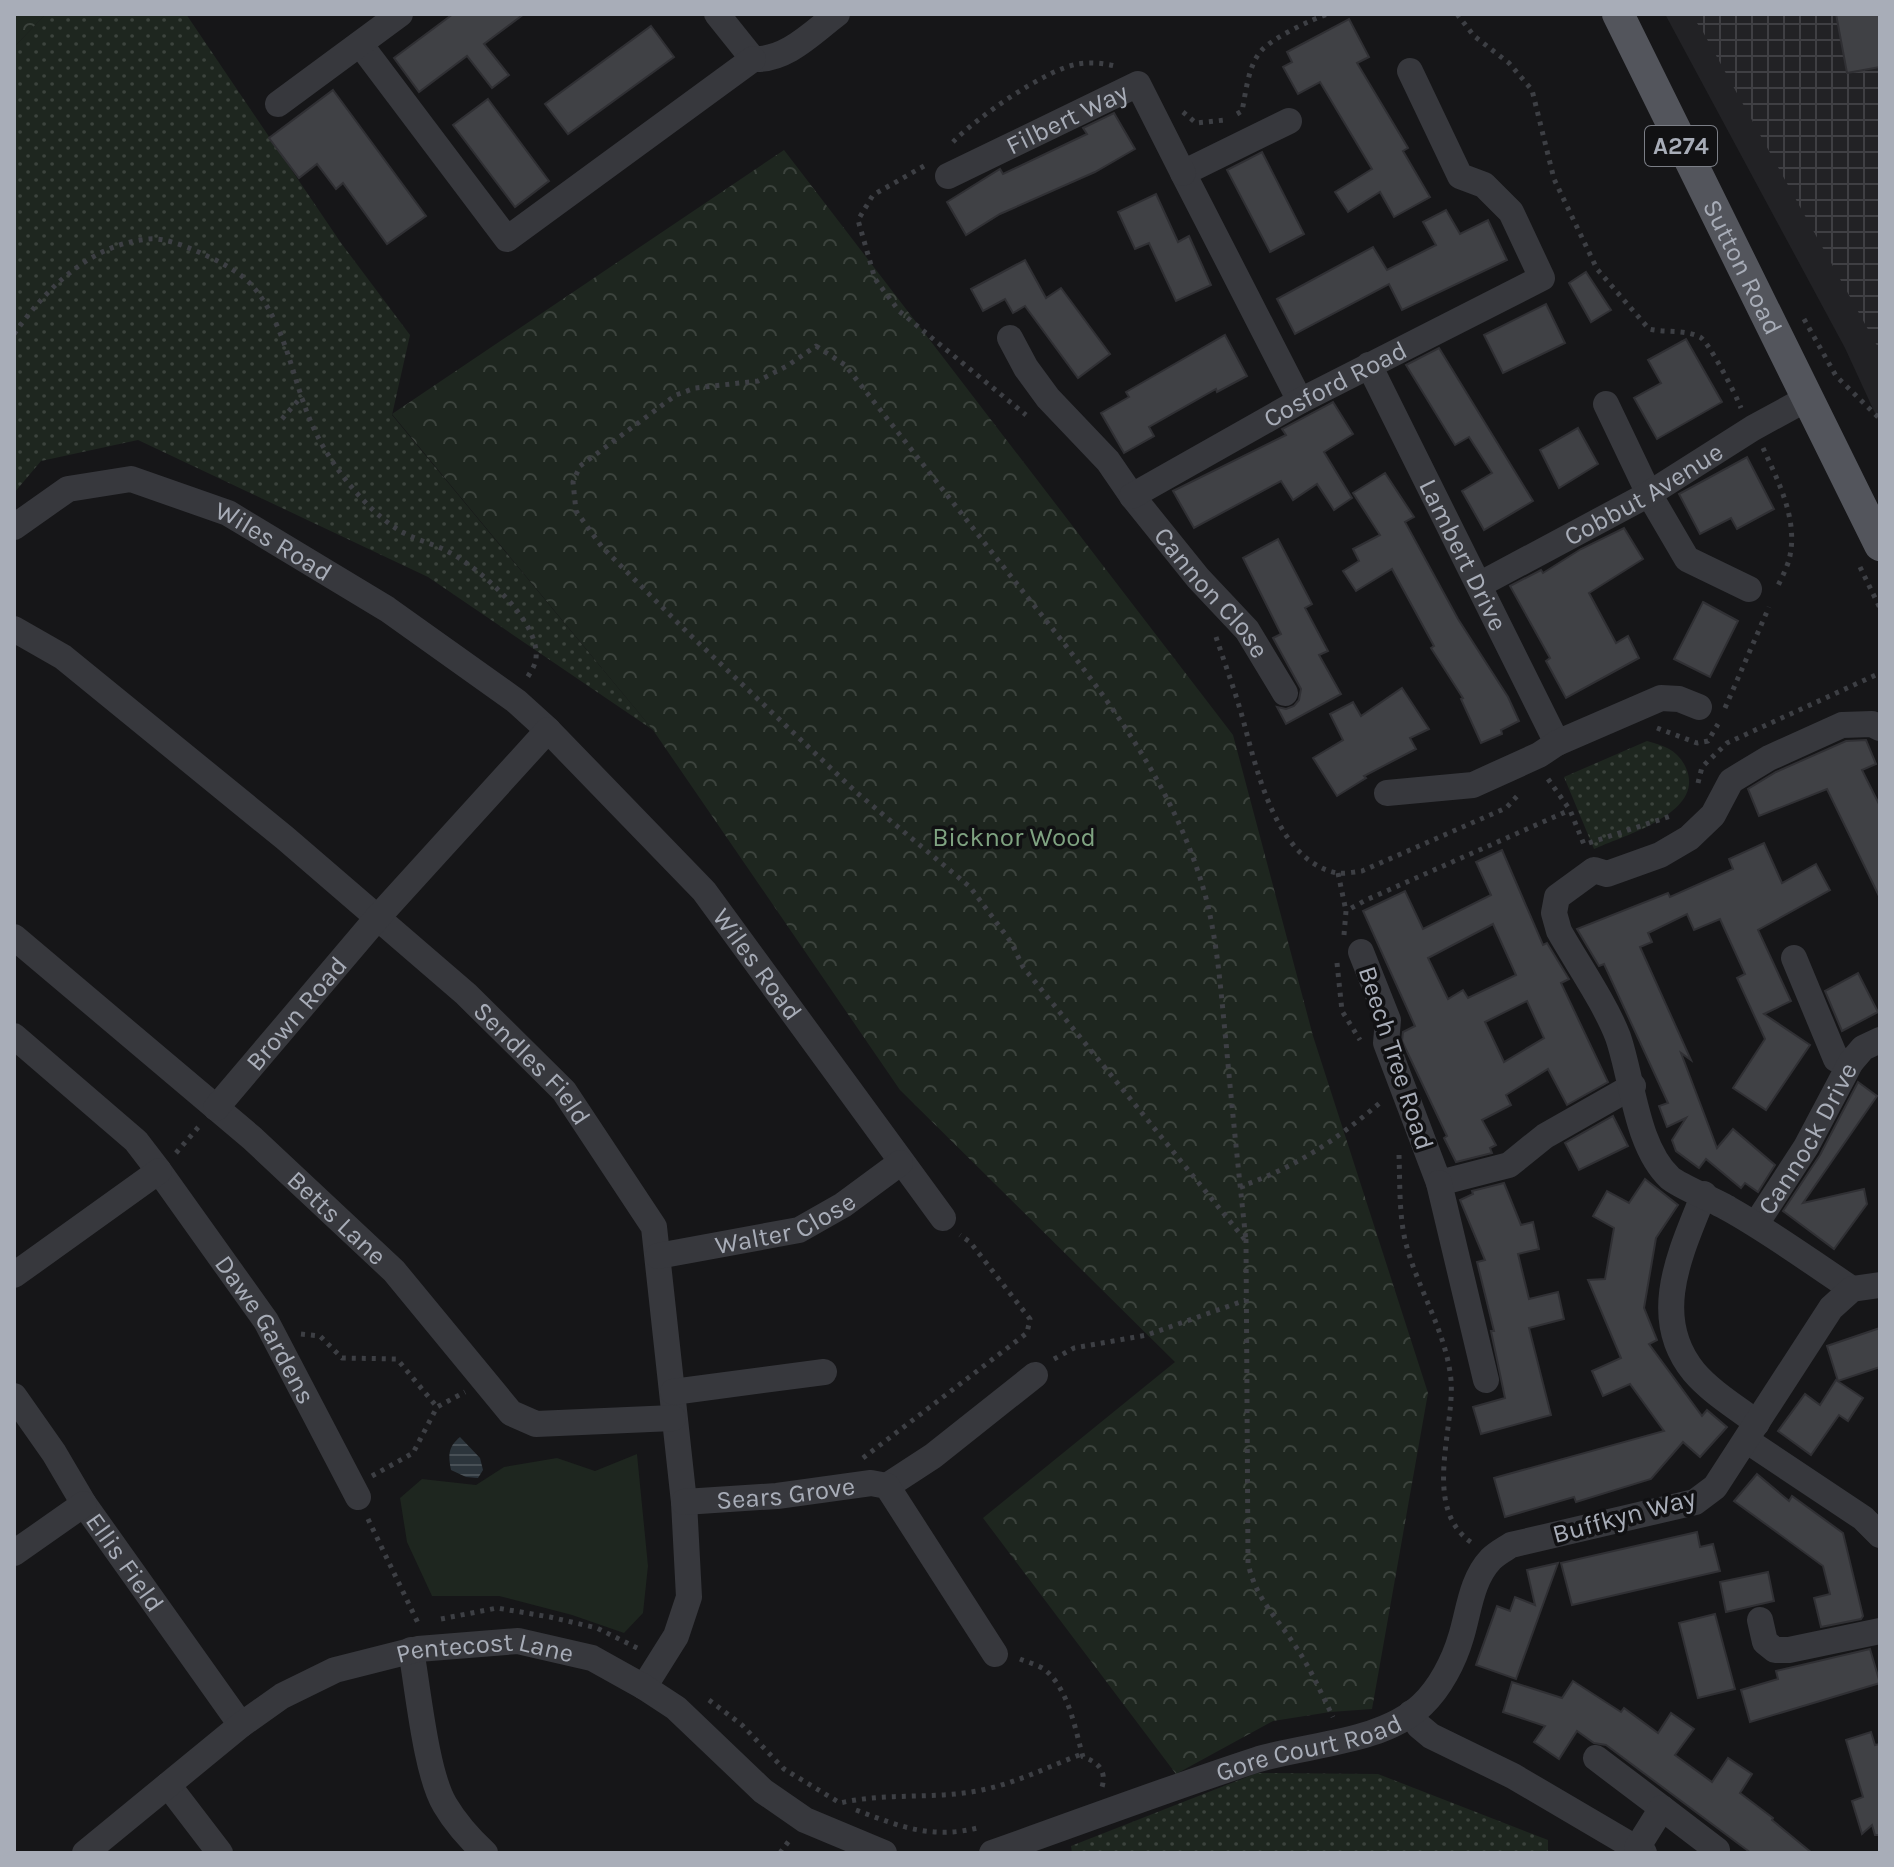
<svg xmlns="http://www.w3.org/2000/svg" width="1894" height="1867" viewBox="0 0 1894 1867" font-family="Karla,sans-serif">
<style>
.built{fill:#222225}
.industrial{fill:url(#industrial-grid)}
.green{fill:#1e261f}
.forest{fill:url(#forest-crowns)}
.park{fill:url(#park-dots)}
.water{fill:url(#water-rules)}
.building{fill:#404145;stroke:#303034;stroke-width:2;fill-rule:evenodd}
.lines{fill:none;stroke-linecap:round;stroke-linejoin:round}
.path{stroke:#3d3f44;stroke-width:5;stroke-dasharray:4 6;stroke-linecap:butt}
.minor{stroke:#37383d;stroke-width:26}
.major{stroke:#53555c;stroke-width:32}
.labels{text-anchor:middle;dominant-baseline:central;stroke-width:7;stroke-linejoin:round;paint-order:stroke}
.shield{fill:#111113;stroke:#7b7e86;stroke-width:2}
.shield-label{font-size:24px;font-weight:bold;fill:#a8adb8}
.street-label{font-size:26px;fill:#a8adb8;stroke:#111113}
.park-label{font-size:26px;fill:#7fa381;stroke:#111113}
</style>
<defs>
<pattern id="industrial-grid" width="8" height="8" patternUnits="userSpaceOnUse" patternTransform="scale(2)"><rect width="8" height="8" fill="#222225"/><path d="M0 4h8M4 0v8" fill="none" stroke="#3f3f43"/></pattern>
<pattern id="forest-crowns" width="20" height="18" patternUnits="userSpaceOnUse" patternTransform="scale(2)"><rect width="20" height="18" fill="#1e261f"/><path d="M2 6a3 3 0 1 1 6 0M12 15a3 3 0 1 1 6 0" fill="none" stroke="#3c433d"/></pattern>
<pattern id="park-dots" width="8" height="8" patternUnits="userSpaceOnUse" patternTransform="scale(2)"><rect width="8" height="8" fill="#1e261f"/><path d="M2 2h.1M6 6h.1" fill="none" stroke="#3c433d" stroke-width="1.8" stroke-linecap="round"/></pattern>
<pattern id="water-rules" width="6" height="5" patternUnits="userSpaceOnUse" patternTransform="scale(2)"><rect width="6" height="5" fill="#2c353c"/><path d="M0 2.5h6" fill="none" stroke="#485056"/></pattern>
</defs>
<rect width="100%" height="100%" fill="#161618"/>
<path class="built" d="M1665 14H1880V424L1845 348Z"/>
<path class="industrial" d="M1691 14H1880V351L1703 32Z"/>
<path class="green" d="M637 1454 648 1566 643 1613 624 1633 572 1615 499 1596H432L407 1542 400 1498 422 1479 476 1485 504 1467 557 1458 595 1471Z"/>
<g class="forest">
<path d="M14 14H46L14 47Z"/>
<path d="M784 150 1233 735 1313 1036 1428 1393 1372 1709 1330 1712 1273 1721 1176 1774 983 1518 1175 1362 900 1090 653 730 392 414Z"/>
</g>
<g class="park">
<path d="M46 14H186L341 243 410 335 392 415 653 730 428 577 138 440 41 461 14 493V47Z"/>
<path d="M1647 741C1665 746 1678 750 1686 768 1706 813 1624 835 1594 849L1564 777Z"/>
<path d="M1257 1773 1378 1774 1548 1840V1853H1072L1071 1846Z"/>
</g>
<path class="water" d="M460 1437 480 1458 483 1470 478 1478 466 1477 451 1470C448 1455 448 1447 460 1437Z"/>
<g class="building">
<path d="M453 14H524L484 44 509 75 492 88 467 56 419 92 394 58Z"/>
<path d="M1836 14H1880V67L1847 73Z"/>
<path d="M1349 19 1369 57 1357 63 1408 148 1403 151 1430 197 1394 217 1380 192 1348 212 1335 192 1372 169 1320 82 1298 94 1283 67 1292 62 1287 52Z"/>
<path d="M651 26 674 57 568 134 545 104Z"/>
<path d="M333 90 426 216 387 244 343 183 336 189 317 164 299 178 269 138Z"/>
<path d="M488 99 549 181 515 207 453 125Z"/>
<path d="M1114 113 1135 149 1095 172 1000 214 966 235 947 202 1000 169 1003 174 1087 134 1083 128Z"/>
<path d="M1262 152 1304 234 1270 252 1227 170Z"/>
<path d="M1156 194 1178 242 1189 236 1211 285 1176 301 1149 243 1135 249 1118 212Z"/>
<path d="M1446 210 1460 234 1488 220 1507 260 1402 310 1389 284 1295 334 1277 299 1373 247 1387 270 1436 245 1423 222Z"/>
<path d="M1025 260 1046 298 1061 288 1110 354 1078 378 1025 306 1013 313 1005 299 983 311 971 289Z"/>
<path d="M1586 272 1611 310 1591 322 1569 283Z"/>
<path d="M1546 304 1565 343 1503 373 1484 335Z"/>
<path d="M1225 335 1247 376 1217 392 1216 389 1149 427 1154 436 1124 453 1101 413 1129 397 1126 392Z"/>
<path d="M1686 339 1722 402 1657 439 1634 398 1661 383 1648 360Z"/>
<path d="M1439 348 1533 501 1484 530 1462 491 1492 473 1469 437 1455 445 1406 365Z"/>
<path d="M1333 402 1353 434 1324 452 1352 498 1334 510 1317 484 1293 500 1281 481 1194 528 1173 491 1286 435 1282 429Z"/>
<path d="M1578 428 1598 464 1559 488 1540 450Z"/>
<path d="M1747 457 1774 509 1737 529 1731 518 1700 534 1679 494Z"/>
<path d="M1385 473 1414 517 1405 522 1458 619 1508 697 1519 721 1501 730 1502 734 1481 743 1461 699 1463 698 1431 648 1434 646 1392 569 1356 591 1343 571 1359 561 1353 549 1380 535 1353 493Z"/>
<path d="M1624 528 1643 559 1589 593 1616 643 1628 636 1639 658 1566 698 1546 661 1550 658 1510 586 1541 570 1543 573 1581 549Z"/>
<path d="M1278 539 1312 604 1305 608 1328 651 1319 655 1341 694 1286 724 1277 707 1286 709 1294 706 1299 700 1301 689 1273 638 1281 634 1243 558Z"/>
<path d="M1703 602 1738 621 1710 677 1674 659Z"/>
<path d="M1402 688 1429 729 1410 738 1416 749 1364 776 1366 778 1337 796 1313 758 1343 740 1330 714 1353 702 1361 716Z"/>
<path d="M1866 740 1876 764 1862 770 1880 806V898L1827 789 1759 816 1748 789 1776 772 1846 741Z"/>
<path d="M1764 843 1782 883 1816 864 1830 890 1758 930 1791 1001 1764 1014 1810 1045 1766 1110 1733 1088 1765 1039 1737 978 1745 974 1720 919 1694 930 1687 914 1648 933 1652 942 1640 947 1691 1060 1681 1053 1717 1148 1733 1129 1775 1165 1758 1192 1745 1183 1741 1188 1706 1159 1699 1168 1676 1151 1672 1140 1686 1118 1667 1127 1659 1106 1668 1103 1604 964 1599 966 1577 929 1668 893 1670 897 1733 869 1729 859Z"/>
<path d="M1502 850 1543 945 1547 943 1569 979 1561 983 1608 1082 1567 1105 1548 1069 1506 1095 1511 1105 1482 1120 1496 1145 1490 1148 1492 1153 1456 1162 1444 1138 1447 1136 1402 1041 1403 1032 1415 1026 1363 911 1405 891 1423 929 1491 895 1476 862ZM1493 924 1516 975 1468 998 1463 990 1448 999 1428 958ZM1527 1001 1544 1038 1504 1062 1485 1022Z"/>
<path d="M1858 973 1878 1012 1842 1031 1825 991Z"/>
<path d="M1858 1082 1877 1096 1803 1203 1864 1189 1867 1204 1834 1249 1783 1211 1820 1155Z"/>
<path d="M1613 1116 1628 1146 1579 1170 1565 1143Z"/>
<path d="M1645 1179 1678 1205 1656 1238 1644 1308 1657 1340 1649 1344 1702 1416 1707 1410 1727 1427 1700 1457 1683 1442 1651 1479 1576 1502 1574 1497 1505 1517 1494 1478 1664 1431 1630 1384 1603 1396 1592 1371 1621 1358 1588 1280 1605 1279 1614 1228 1593 1216 1607 1191 1629 1203Z"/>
<path d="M1504 1183 1521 1225 1533 1222 1539 1249 1518 1254 1529 1299 1558 1292 1564 1319 1529 1328 1551 1415 1481 1434 1473 1407 1505 1398 1491 1331H1494L1477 1262 1485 1260 1460 1200 1473 1194 1472 1191Z"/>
<path d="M1880 1328V1367L1838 1381 1827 1346Z"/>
<path d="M1836 1380 1863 1398 1848 1421 1839 1415 1811 1455 1778 1431 1805 1394 1820 1405Z"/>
<path d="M1757 1474 1789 1501 1792 1496 1843 1533 1863 1616 1861 1619 1821 1627 1814 1598 1830 1594 1823 1566 1734 1501Z"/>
<path d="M1697 1532 1700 1547 1713 1544 1720 1571 1572 1605 1561 1563Z"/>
<path d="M1558 1563 1516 1679 1476 1665 1497 1606 1510 1611 1515 1597 1535 1605 1527 1570Z"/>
<path d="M1768 1572 1774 1601 1726 1612 1720 1582Z"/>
<path d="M1715 1614 1735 1689 1698 1698 1679 1623Z"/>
<path d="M1870 1649 1880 1683 1750 1722 1741 1690 1778 1679 1776 1671Z"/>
<path d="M1573 1681 1621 1712 1624 1708 1658 1733 1671 1713 1694 1729 1675 1755 1712 1782 1728 1758 1752 1774 1740 1793 1773 1818 1772 1820 1812 1853H1751L1606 1745 1594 1743 1577 1731 1559 1759 1534 1742 1545 1726 1503 1712 1512 1682 1562 1698Z"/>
<path d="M1871 1732 1875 1745 1880 1744V1835H1875L1872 1825 1862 1834 1852 1801 1863 1797 1846 1740Z"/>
</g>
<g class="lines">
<g class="path">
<path d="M1457 14 1474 36 1509 63 1532 90 1554 179 1597 269 1649 329C1665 333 1684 329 1700 337 1709 342 1736 395 1741 408"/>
<path d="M1183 112 1196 123 1225 120"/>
<path d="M1237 114 1242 111C1246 92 1248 66 1261 51 1272 38 1312 19 1328 14"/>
<path d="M953 142C976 118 1046 69 1078 64 1090 62 1103 63 1115 66"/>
<path d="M924 166 873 195 858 220 875 279 899 311 1026 415"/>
<path d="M1804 319 1836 376 1880 419"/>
<path d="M14 334C46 289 89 245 148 239 165 237 190 248 205 255 223 263 243 274 255 289 289 331 293 387 316 433 333 468 365 508 397 529 412 539 432 543 447 551 478 567 540 620 536 658 536 665 529 674 526 680"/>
<path d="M816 346 845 365C901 436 957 508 1013 579 1091 677 1173 776 1206 898 1218 945 1221 994 1226 1042 1232 1109 1239 1175 1246 1241L1023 967 1011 942 970 887 856 792 687 632 602 547 576 511 573 482 580 466 676 395 695 388 758 381 787 366Z"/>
<path d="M282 419 302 396"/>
<path d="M1763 448C1779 483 1799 521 1789 560 1786 570 1780 581 1776 590"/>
<path d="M1860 567 1880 608"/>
<path d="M1216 637C1226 667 1237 696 1245 727 1258 775 1278 861 1337 873 1344 874 1354 872 1362 871L1506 808 1520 793"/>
<path d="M1725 708 1769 607"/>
<path d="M1657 728 1697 743 1708 741 1718 724"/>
<path d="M1548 779 1570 810 1585 847"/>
<path d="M1698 783 1702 767 1727 743 1880 673"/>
<path d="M1589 843 1671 816"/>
<path d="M1338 873 1346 911"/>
<path d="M1344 935 1346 911 1366 900 1570 810"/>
<path d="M1337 963 1342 1011 1360 1040"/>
<path d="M176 1153 201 1124"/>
<path d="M1399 1155C1400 1183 1399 1213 1405 1240 1417 1289 1446 1330 1451 1380 1455 1429 1421 1508 1472 1543"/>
<path d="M1243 1189 1242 1186C1298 1166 1336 1140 1381 1102"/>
<path d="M1246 1239 1248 1563C1255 1597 1276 1617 1294 1644 1310 1667 1321 1693 1333 1717"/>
<path d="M301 1334 320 1336 342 1358 397 1359 437 1407"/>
<path d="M1054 1359 1074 1348 1147 1335 1246 1300"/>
<path d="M863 1458 1027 1333 1030 1319 970 1242 960 1235"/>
<path d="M372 1476 413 1453 437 1407 465 1392"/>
<path d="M368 1519 418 1623H420"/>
<path d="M441 1619 497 1608 550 1617 597 1628 639 1649"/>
<path d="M1020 1659C1027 1662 1038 1665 1044 1669 1069 1689 1075 1729 1083 1757 1098 1762 1107 1771 1102 1787"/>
<path d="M709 1700 742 1725 784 1769 840 1803C887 1792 935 1800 982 1790 1016 1783 1050 1766 1082 1754"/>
<path d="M856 1810C901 1827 933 1840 981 1827"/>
<path d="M780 1853 791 1838"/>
</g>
<g class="minor">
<path d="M717 14 753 59C786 61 812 33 837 14"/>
<path d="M360 44 507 239 753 59"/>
<path d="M278 104 400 14"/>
<path d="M1289 121 1183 173 1300 401"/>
<path id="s1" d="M948 176 1138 84 1183 173"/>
<path id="s2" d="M1010 338 1026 368 1048 398 1108 461 1132 496 1198 578 1247 630 1285 693"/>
<path id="s3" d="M1369 365 1557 743"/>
<path d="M1606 404 1649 494 1687 559 1749 589"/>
<path id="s4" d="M1132 496 1300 401 1542 278 1511 212 1484 185 1460 176 1410 71"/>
<path id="s5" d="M14 527 68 489 131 479 228 513 387 609 516 701 548 730"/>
<path id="s6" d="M1479 585 1649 494 1753 428 1806 399"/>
<path id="s7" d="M14 629 63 657 285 838 466 994 564 1091 654 1227 684 1502 689 1597 676 1636 644 1687"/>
<path d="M1387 793 1473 785 1539 755 1557 743 1661 698 1679 699 1699 707"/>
<path id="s8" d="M14 937 252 1138 394 1271 511 1413 536 1424 673 1418"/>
<path d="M1361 952 1388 1020 1386 1043 1439 1183 1509 1165 1545 1136 1633 1086"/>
<path d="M1794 958 1836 1059 1851 1062"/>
<path id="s9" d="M14 1036 136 1141 159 1171 266 1321 358 1497"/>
<path id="s10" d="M216 1108 378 917 548 730 704 891 943 1218"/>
<path d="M1439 1183 1486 1380"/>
<path d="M1704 1194C1682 1250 1648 1316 1694 1372 1711 1392 1736 1407 1757 1423"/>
<path id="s11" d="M1756 1224 1806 1147 1851 1062 1863 1048 1880 1040"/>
<path id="s12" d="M658 1256 799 1230 843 1205 900 1163"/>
<path d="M14 1275 159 1171"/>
<path d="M1852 1289C1811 1262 1772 1233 1729 1209 1716 1201 1679 1186 1670 1178 1636 1146 1633 1081 1618 1037 1605 1003 1577 963 1559 931L1554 913 1557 897 1594 870 1607 874 1660 855 1689 838 1713 815 1731 781 1769 758 1842 725 1872 724 1880 728"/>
<path d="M673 1392 824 1372"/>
<path id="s13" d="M14 1396 54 1453 84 1504 241 1725"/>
<path d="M1746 1440 1863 1518 1880 1535"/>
<path d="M887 1486 933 1456 1035 1375"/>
<path id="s14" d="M684 1502 777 1496 871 1483 887 1486 995 1654"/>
<path d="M14 1553 84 1504"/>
<path d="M1760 1620 1765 1642 1775 1650H1789L1880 1631"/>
<path d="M411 1650C418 1689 426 1774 445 1805 455 1822 470 1839 485 1853"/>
<path d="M1411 1713 1419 1726 1431 1736 1513 1776 1644 1853"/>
<path d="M1596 1758 1662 1808"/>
<path d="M168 1785 220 1853"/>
<path d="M1637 1848 1662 1808 1717 1850"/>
<path id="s15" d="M85 1853 241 1725 282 1696 335 1670 418 1649 518 1641 592 1658 644 1687 676 1708 763 1791 805 1820 884 1853"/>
<path id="s16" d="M992 1853C1080 1822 1167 1789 1256 1760 1307 1744 1382 1743 1422 1705 1440 1688 1454 1661 1461 1637 1469 1611 1471 1580 1491 1559 1497 1553 1505 1549 1511 1545L1695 1502 1715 1487 1831 1308 1852 1289 1880 1285"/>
</g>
<path class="major" id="s17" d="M1618 14 1880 545"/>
</g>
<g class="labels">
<rect class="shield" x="1645" y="126" width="72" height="40" rx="6"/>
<g class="shield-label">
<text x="1681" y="146">A274</text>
</g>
<g class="street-label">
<text stroke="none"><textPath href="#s1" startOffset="132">Filbert Way</textPath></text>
<text stroke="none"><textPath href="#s17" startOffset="282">Sutton Road</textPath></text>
<text stroke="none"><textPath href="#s4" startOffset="232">Cosford Road</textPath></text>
<text stroke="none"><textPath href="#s6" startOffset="188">Cobbut Avenue</textPath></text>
<text stroke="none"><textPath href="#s5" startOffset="286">Wiles Road</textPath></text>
<text stroke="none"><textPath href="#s3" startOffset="212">Lambert Drive</textPath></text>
<text stroke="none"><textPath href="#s2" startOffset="326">Cannon Close</textPath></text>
<text stroke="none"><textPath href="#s10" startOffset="818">Wiles Road</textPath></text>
<text stroke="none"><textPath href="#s10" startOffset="124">Brown Road</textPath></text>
<text transform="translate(1396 1058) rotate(72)">Beech Tree Road</text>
<text stroke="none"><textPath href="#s7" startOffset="678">Sendles Field</textPath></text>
<text stroke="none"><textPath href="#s11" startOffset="100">Cannock Drive</textPath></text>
<text stroke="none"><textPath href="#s8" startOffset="428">Betts Lane</textPath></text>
<text stroke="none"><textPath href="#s12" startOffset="132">Walter Close</textPath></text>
<text stroke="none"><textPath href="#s9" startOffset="390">Dawe Gardens</textPath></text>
<text stroke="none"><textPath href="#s14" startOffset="102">Sears Grove</textPath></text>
<text transform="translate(1624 1516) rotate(-15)">Buffkyn Way</text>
<text stroke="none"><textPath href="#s13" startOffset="200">Ellis Field</textPath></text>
<text stroke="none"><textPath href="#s15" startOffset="464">Pentecost Lane</textPath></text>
<text stroke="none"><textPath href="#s16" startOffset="334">Gore Court Road</textPath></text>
</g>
<g class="park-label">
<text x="1014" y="837">Bicknor Wood</text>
</g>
</g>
<rect width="1894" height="1867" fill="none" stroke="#a8adb8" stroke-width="32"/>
</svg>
